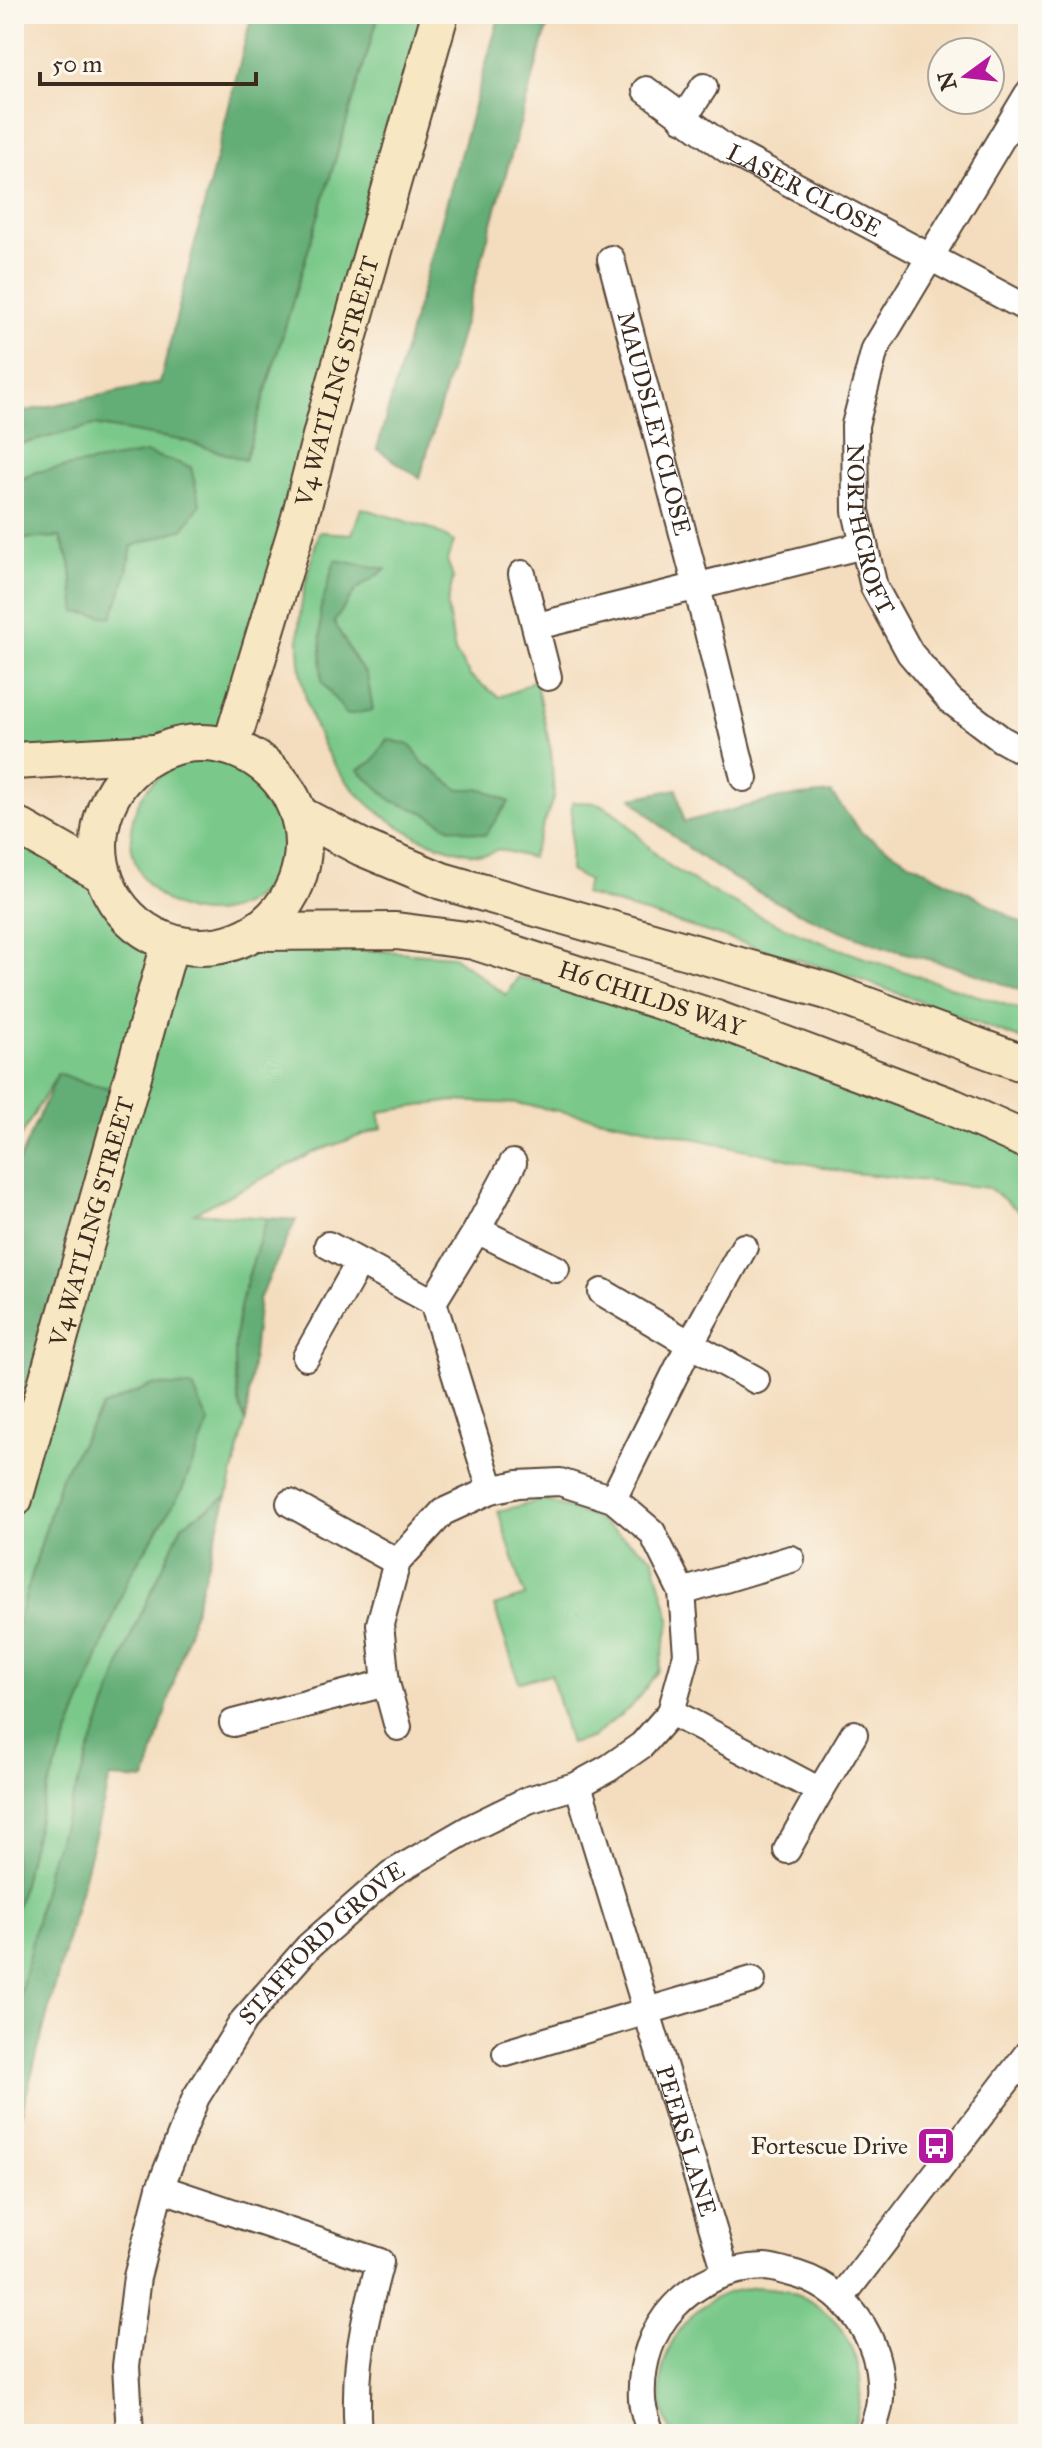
<svg xmlns="http://www.w3.org/2000/svg" width="1042" height="2448" viewBox="0 0 1042 2448" font-family="'IM FELL Great Primer',serif">
<style>
.green{fill:#7ac98a;stroke:#5a7a54;stroke-width:2}
.forest{fill:#63ad76;stroke:#4f6c4a;stroke-width:2}
.lines{fill:none;stroke-linecap:round;stroke-linejoin:round}
.street-casing{stroke:#574536;stroke-width:30}
.secondary-casing{stroke:#574536;stroke-width:40}
.street{stroke:#fff;stroke-width:26}
.secondary{stroke:#f7e8c3;stroke-width:36}
.labels{text-anchor:middle;dominant-baseline:central;stroke-width:7;stroke-linejoin:round;paint-order:stroke}
.street-label{font-size:24px;fill:#3b2a1e;stroke:#fbf7ec}
.poi-label{font-size:24px;fill:#3b2a1e;stroke:#fbf7ec;text-anchor:end}
</style>
<rect width="100%" height="100%" fill="#fbf7ec"/>
<filter id="ink" filterUnits="userSpaceOnUse"><feTurbulence type="fractalNoise" baseFrequency=".0125" numOctaves="2"/><feDisplacementMap in="SourceGraphic" scale="16" xChannelSelector="R" yChannelSelector="G"/><feConvolveMatrix kernelMatrix="1 2 1 2 8 2 1 2 1" color-interpolation-filters="sRGB"/></filter>
<filter id="wash" filterUnits="userSpaceOnUse"><feTurbulence type="fractalNoise" baseFrequency=".006" numOctaves="4" result="noise"/><feDisplacementMap in="SourceGraphic" scale="32" xChannelSelector="R" yChannelSelector="G"/><feGaussianBlur stdDeviation="1.8" result="paint"/><feColorMatrix in="noise" values="0 0 0 0 0 0 0 0 0 0 0 0 0 0 0 0 0 1.4 0 .05"/><feComposite in="paint" operator="in"/></filter>
<g filter="url(#wash)">
<rect width="100%" height="100%" fill="#f4ddbe"/>
<g class="green">
<path d="M379 14H440L231 746 209 742 185 743 154 753 14 761V539L60 537 70 562 76 612 126 576 132 546 183 529 36 472 14 483V446L94 425 185 441 245 460Z"/>
<path d="M361 508 432 529 454 542 447 560 453 578 447 606 455 652 471 677 499 697 518 690 535 679 551 751 554 796 531 858 498 849C494 851 491 854 487 854 473 857 441 846 427 841 412 835 398 826 385 817 323 773 297 703 299 629 300 599 311 561 319 532L352 534Z"/>
<circle cx="208" cy="836" r="77"/>
<path d="M572 802C581 803 595 801 602 805 630 819 646 850 671 867 778 937 907 972 1028 1012V1042L854 977 584 894 588 881 570 871Z"/>
<path d="M14 824 102 874 113 898 139 928 170 944 193 948 232 944 257 932 354 949 453 956 506 995 518 977 716 1019 1028 1141V1218L989 1188 845 1172 630 1124 521 1104 453 1101 379 1112 382 1128 317 1151 194 1213 267 1218C249 1274 230 1318 236 1378 238 1394 238 1407 246 1421L227 1496 182 1525 48 1868 14 2023V1920L44 1798 129 1576 182 1490 61 1477 14 1635V1499L128 1092 82 1082 58 1073 14 1148Z"/>
<path d="M544 1500 593 1517 653 1557 670 1620 659 1670 632 1706 591 1738 570 1744 551 1674 519 1682 494 1606 525 1596 498 1511Z"/>
<path d="M754 2287C765 2288 780 2288 791 2292 849 2313 878 2377 850 2434L671 2433C668 2423 663 2412 662 2402 655 2359 680 2318 717 2297 727 2291 742 2290 754 2287Z"/>
</g>
<g class="forest">
<path d="M252 14H379L245 460 185 441 94 425 14 446V416L21 412 160 383Z"/>
<path d="M500 14H551L420 478 377 449Z"/>
<path d="M147 453 191 467 200 505 183 529 132 546 126 576 112 617 76 612 70 562 60 537 14 539V483L36 472Z"/>
<path d="M335 560 386 569 356 590 334 622 355 660 367 676 373 710 347 715 322 682 320 611Z"/>
<path d="M387 739 410 745 424 764 458 789H484L509 802 485 835 449 827 423 812 392 801 358 770 373 761Z"/>
<path d="M677 789 684 822 780 798 831 793 862 833 913 864 980 899 1028 927V993C1003 984 978 974 953 966 930 959 905 954 882 946 789 913 701 870 632 798Z"/>
<path d="M58 1073 82 1082 128 1092 14 1498V1172Z"/>
<path d="M267 1218 296 1220 259 1299 246 1421C238 1407 238 1394 236 1378 230 1318 249 1274 267 1218Z"/>
<path d="M152 1385 193 1387 209 1423 182 1490 129 1576 44 1798 14 1920V1635L61 1477 102 1407Z"/>
<path d="M227 1496 146 1780 110 1778 14 2141V2023L48 1868 131 1636 182 1525Z"/>
</g>
</g>
<g filter="url(#ink)">
<g class="lines">
<defs>
<g id="street">
<path id="s1" d="M646 90 728 150 1028 309"/>
<path id="s2" d="M1028 94 875 349 855 425 856 511 874 587 910 653 950 700 1001 739 1028 754"/>
<path d="M683 119 704 87"/>
<path id="s3" d="M611 259 697 587 744 778"/>
<path d="M522 574 548 677"/>
<path d="M537 626 864 545"/>
<path d="M477 1230 556 1269"/>
<path d="M328 1245 433 1302 491 1490"/>
<path d="M602 1292 690 1344 756 1380"/>
<path d="M433 1302 477 1230 513 1163"/>
<path d="M306 1357 359 1263"/>
<path d="M613 1499 690 1344 744 1247"/>
<path d="M290 1503 397 1562"/>
<path d="M682 1592 791 1559"/>
<path d="M671 1712 820 1791 854 1734"/>
<path d="M233 1723 386 1683"/>
<path id="s4" d="M578 1785 726 2272"/>
<path d="M787 1850 820 1791"/>
<path d="M506 2053 752 1980"/>
<path d="M160 2188 380 2262C368 2307 357 2350 357 2397 357 2409 356 2422 359 2434"/>
<path d="M841 2298 1028 2053"/>
<path id="s5" d="M130 2434 126 2366 137 2277 160 2188 196 2097 244 2020 309 1946 391 1874 469 1829 528 1800 578 1785 609 1768 642 1745 671 1712 687 1654 682 1592 652 1532 613 1499 560 1482 518 1484 491 1490 443 1512 397 1562 380 1624 386 1683 398 1727"/>
<path d="M651 2434C648 2423 642 2410 642 2399 638 2326 691 2269 764 2267 772 2267 780 2270 788 2272 846 2285 884 2340 880 2398 880 2410 874 2423 871 2434"/>
</g>
<g id="secondary">
<circle cx="201" cy="845" r="102"/>
<path id="s6" d="M231 746 299 521 327 413 440 14"/>
<path d="M14 761 154 753"/>
<path d="M300 815 363 848 442 881 827 991 1028 1065"/>
<path d="M14 824 102 874"/>
<path id="s7" d="M257 932 396 931 474 941 716 1019 952 1107 1028 1141"/>
<path id="s8" d="M14 1499 170 944"/>
</g>
</defs>
<use href="#street" class="street-casing"/>
<use href="#secondary" class="secondary-casing"/>
<use href="#street" class="street"/>
<use href="#secondary" class="secondary"/>
</g>
</g>
<defs>
<symbol id="bus-square" viewBox="-11 -11 22 22"><rect x="-9" y="-9" width="18" height="18" rx="4" fill="#b5179e" stroke="#fbf7ec"/><path d="M-5-6H5V4H4V6H2V4H-2V6H-4V4H-5ZM-3.5-4V0h7V-4ZM-3.5 1.2v1.5H-2V1.2ZM2 1.2v1.5H3.5V1.2Z" fill="#fff"/></symbol>
</defs>
<g fill-rule="evenodd">
<use href="#bus-square" x="914" y="2124" width="44" height="44"/>
</g>
<g class="labels">
<g class="street-label">
<text stroke="none"><textPath href="#s1" startOffset="188">LASER CLOSE</textPath></text>
<text stroke="none"><textPath href="#s6" startOffset="380">V4 WATLING STREET</textPath></text>
<text stroke="none"><textPath href="#s3" startOffset="170">MAUDSLEY CLOSE</textPath></text>
<text stroke="none"><textPath href="#s2" startOffset="482">NORTHCROFT</textPath></text>
<text stroke="none"><textPath href="#s7" startOffset="404">H6 CHILDS WAY</textPath></text>
<text stroke="none"><textPath href="#s8" startOffset="288">V4 WATLING STREET</textPath></text>
<text stroke="none"><textPath href="#s5" startOffset="548">STAFFORD GROVE</textPath></text>
<text stroke="none"><textPath href="#s4" startOffset="372">PEERS LANE</textPath></text>
</g>
<g class="poi-label">
<text x="908" y="2146">Fortescue Drive</text>
</g>
</g>
<rect width="1042" height="2448" fill="none" stroke="#fbf7ec" stroke-width="48"/>
<g transform="translate(966 76) rotate(255)"><circle r="38" fill="#fbf7ec" stroke="#aea59a" stroke-width="2"/>
<path d="M0-6L14 30L0 20L-14 30Z" fill="#b5179e"/>
<text y="-12" font-size="22" font-weight="bold" text-anchor="middle" fill="#3b2a1e">N</text>
</g>
<path d="M40 72v12h216v-12" fill="none" stroke="#3b2a1e" stroke-width="4"/>
<text x="52" y="72" font-size="24" fill="#3b2a1e" stroke="#fbf7ec" stroke-width="6" paint-order="stroke">50 m</text>
</svg>
